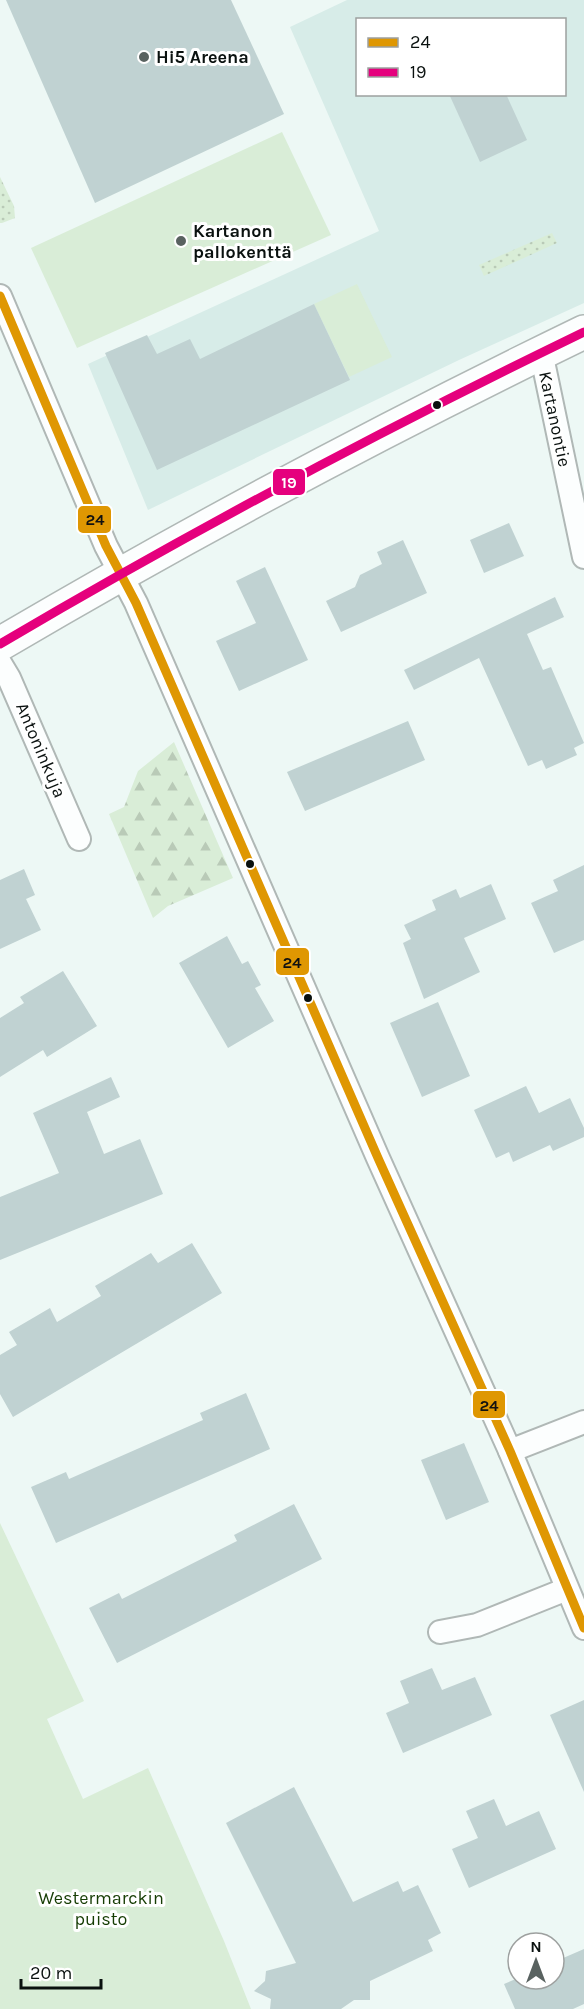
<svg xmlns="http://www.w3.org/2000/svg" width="584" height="2009" viewBox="0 0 584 2009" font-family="Karla,sans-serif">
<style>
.built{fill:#d7ece8;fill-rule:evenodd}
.grass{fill:url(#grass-dots)}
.forest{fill:url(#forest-firs)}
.green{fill:#d9edd7}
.building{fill:#c0d2d2}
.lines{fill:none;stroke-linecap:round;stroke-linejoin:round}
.street-casing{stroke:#b0b8b6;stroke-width:26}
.secondary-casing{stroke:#b0b8b6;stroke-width:36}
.street{stroke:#fcfefe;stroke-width:22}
.secondary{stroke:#fcfefe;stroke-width:33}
.bus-1-casing{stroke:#fff;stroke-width:14}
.bus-2-casing{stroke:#fff;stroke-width:14}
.bus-1{stroke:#df9702;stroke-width:9}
.bus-2{stroke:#e5007d;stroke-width:9}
.poi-dot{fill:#596260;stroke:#fff;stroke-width:2}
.bus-dot{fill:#0a110f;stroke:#fff;stroke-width:2}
.labels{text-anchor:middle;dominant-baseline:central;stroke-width:6;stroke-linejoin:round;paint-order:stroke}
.poi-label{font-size:18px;font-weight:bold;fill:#0a110f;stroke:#fff;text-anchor:start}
.street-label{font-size:18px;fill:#0a110f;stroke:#fff}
.park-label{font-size:18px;fill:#163d04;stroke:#fff}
.line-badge{stroke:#fff;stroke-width:2}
.badge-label{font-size:16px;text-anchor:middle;font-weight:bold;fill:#fff}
.pale-badge-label{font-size:16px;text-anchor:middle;font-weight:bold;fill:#111}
</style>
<defs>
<pattern id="grass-dots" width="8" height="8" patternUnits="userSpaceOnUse" patternTransform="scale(1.5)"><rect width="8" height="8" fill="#d9edd7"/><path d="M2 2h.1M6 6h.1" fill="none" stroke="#b9cab7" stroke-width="1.8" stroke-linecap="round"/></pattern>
<pattern id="forest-firs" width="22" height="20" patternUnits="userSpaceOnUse" patternTransform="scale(1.5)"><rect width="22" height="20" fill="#d9edd7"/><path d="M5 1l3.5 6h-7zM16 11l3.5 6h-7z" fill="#b9cab7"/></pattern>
</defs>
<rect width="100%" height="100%" fill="#edf8f5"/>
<path class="built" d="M347 0H584V303L459 360 148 510 88 364 379 231 290 27ZM358 20H564V94H358Z"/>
<g class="grass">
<path d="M0 177 14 206 15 218 2 223H0Z"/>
<path d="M552 233 557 243 484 276 479 265Z"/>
</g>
<path class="forest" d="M174 742 233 878 168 906 153 918 109 814 124 807 138 771Z"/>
<g class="green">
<path d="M282 132 331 235 77 348 31 248Z"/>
<path d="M357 284 392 357 349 377 314 304Z"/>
<path d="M0 1523 84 1701 47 1719 83 1799 148 1768 224 1941 251 2009H0Z"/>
</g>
<g class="building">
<path d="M6 0H231L284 114 95 203Z"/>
<path d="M449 94H506L527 140 480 162Z"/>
<path d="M314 304 350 380 157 470 105 353 147 335 157 354 190 339 200 359Z"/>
<path d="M509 523 524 556 484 573 470 540Z"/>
<path d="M403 540 427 593 341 632 326 601 355 587 360 575 382 564 377 552Z"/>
<path d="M265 567 308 660 239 691 216 641 256 623 236 581Z"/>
<path d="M555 597 564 617 527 634 543 670 551 667 584 743 574 748 577 755 546 769 542 760 528 766 479 658 414 690 404 670Z"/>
<path d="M408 721 425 760 305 811 287 772Z"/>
<path d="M584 865V940L554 953 531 903 558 891 553 880Z"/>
<path d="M24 869 35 895 26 899 41 930 0 949V880Z"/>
<path d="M491 884 506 919 464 938 480 972 424 999 403 943 411 939 404 925 436 910 432 900 456 889 460 898Z"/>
<path d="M227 936 242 964 248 961 261 985 255 988 274 1021 228 1048 179 963Z"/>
<path d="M63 971 97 1026 47 1057 43 1050 0 1077V1018L24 1003 20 997Z"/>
<path d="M438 1002 470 1076 422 1097 390 1023Z"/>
<path d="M111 1077 120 1097 87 1112 104 1154 140 1139 163 1194 0 1260V1197L59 1173 33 1113Z"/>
<path d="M526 1086 539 1113 570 1098 584 1128V1137L553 1151 550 1145 513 1162 509 1152 496 1158 474 1110Z"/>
<path d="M192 1243 222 1293 13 1417 0 1394V1355L17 1345 9 1332 50 1308 57 1322 101 1296 95 1286 151 1253 158 1263Z"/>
<path d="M246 1393 270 1449 56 1543 31 1487 66 1472 69 1479 203 1420 200 1413Z"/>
<path d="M464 1443 489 1502 446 1520 421 1460Z"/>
<path d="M294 1504 322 1559 117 1663 89 1608 119 1593 122 1599 237 1541 234 1535Z"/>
<path d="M432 1668 442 1690 475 1677 492 1715 403 1753 386 1713 409 1703 400 1681Z"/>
<path d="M584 1700V1792L550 1715Z"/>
<path d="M294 1787 353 1902 398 1881 403 1892 418 1885 441 1933 428 1940 433 1951 370 1981V2000H354L341 2009H270L271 1999 254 1991 265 1981 266 1971 296 1963 226 1823Z"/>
<path d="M494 1799 506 1826 539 1811 556 1849 469 1888 452 1849 478 1838 466 1811Z"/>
<path d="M584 1949V2004L573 2009H515L504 1984 518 1978 554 1979V1962Z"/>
</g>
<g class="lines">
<defs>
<g id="street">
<path d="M0 296 106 546 136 603 378 1158 510 1451 584 1628"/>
<path d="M541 352 584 557"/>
<path d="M0 663 9 678 79 839"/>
<path d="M510 1451 584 1422"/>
<path d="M440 1632 477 1625 567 1589"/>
</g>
<path id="secondary" d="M0 644C190 532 386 428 584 332"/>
</defs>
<use href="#street" class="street-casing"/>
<use href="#secondary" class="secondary-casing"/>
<use href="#street" class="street"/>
<use href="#secondary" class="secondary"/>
<defs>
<path id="bus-1" d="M0 296 106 546 136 603 378 1158 510 1451 584 1628"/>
<path id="bus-2" d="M0 644C190 532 386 428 584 332"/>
</defs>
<use href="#bus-1" class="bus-1-casing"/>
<use href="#bus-2" class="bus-2-casing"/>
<use href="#bus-1" class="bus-1"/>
<use href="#bus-2" class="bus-2"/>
</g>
<g class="poi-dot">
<circle cx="144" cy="57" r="6"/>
<circle cx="181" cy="241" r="6"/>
</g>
<g class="bus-dot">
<circle cx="437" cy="405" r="5"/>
<circle cx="250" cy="864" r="5"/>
<circle cx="308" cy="998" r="5"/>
</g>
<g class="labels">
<g class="poi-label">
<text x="156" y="57">Hi5 Areena</text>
<text x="193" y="231">Kartanon<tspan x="193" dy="21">pallokenttä</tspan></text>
</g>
<g class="street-label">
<text transform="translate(555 419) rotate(78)">Kartanontie</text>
<text transform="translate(41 750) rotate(67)">Antoninkuja</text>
</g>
<g class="park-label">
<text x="101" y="1898">Westermarckin<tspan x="101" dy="21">puisto</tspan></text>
</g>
</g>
<g class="line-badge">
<rect x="272" y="468" width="34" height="28" rx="6" fill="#e5007d"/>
<rect x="77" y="505" width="35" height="29" rx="6" fill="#df9702"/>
<rect x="275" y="947" width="35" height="29" rx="6" fill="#df9702"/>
<rect x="472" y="1390" width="34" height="29" rx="6" fill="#df9702"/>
</g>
<g class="badge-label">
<text x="289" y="488">19</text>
</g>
<g class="pale-badge-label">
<text x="95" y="525">24</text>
<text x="292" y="968">24</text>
<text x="489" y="1411">24</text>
</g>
<rect x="356" y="18" width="210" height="78" fill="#ffffff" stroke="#9da09f" stroke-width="1.5"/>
<rect x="368" y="38" width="30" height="9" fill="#df9702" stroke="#9da09f" stroke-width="1.5"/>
<text x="410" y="48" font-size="18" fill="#0a110f">24</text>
<rect x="368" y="68" width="30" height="9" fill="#e5007d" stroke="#9da09f" stroke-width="1.5"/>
<text x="410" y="78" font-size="18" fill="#0a110f">19</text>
<g transform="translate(536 1961)"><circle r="28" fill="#ffffff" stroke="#9da09f" stroke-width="1.5"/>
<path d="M0-4.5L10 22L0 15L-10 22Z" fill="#596260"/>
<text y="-9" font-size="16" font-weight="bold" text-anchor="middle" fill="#0a110f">N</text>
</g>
<path d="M21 1979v9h80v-9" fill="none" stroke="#0a110f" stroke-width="3"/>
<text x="30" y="1979" font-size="18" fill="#0a110f" stroke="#ffffff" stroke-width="4.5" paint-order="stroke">20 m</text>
</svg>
